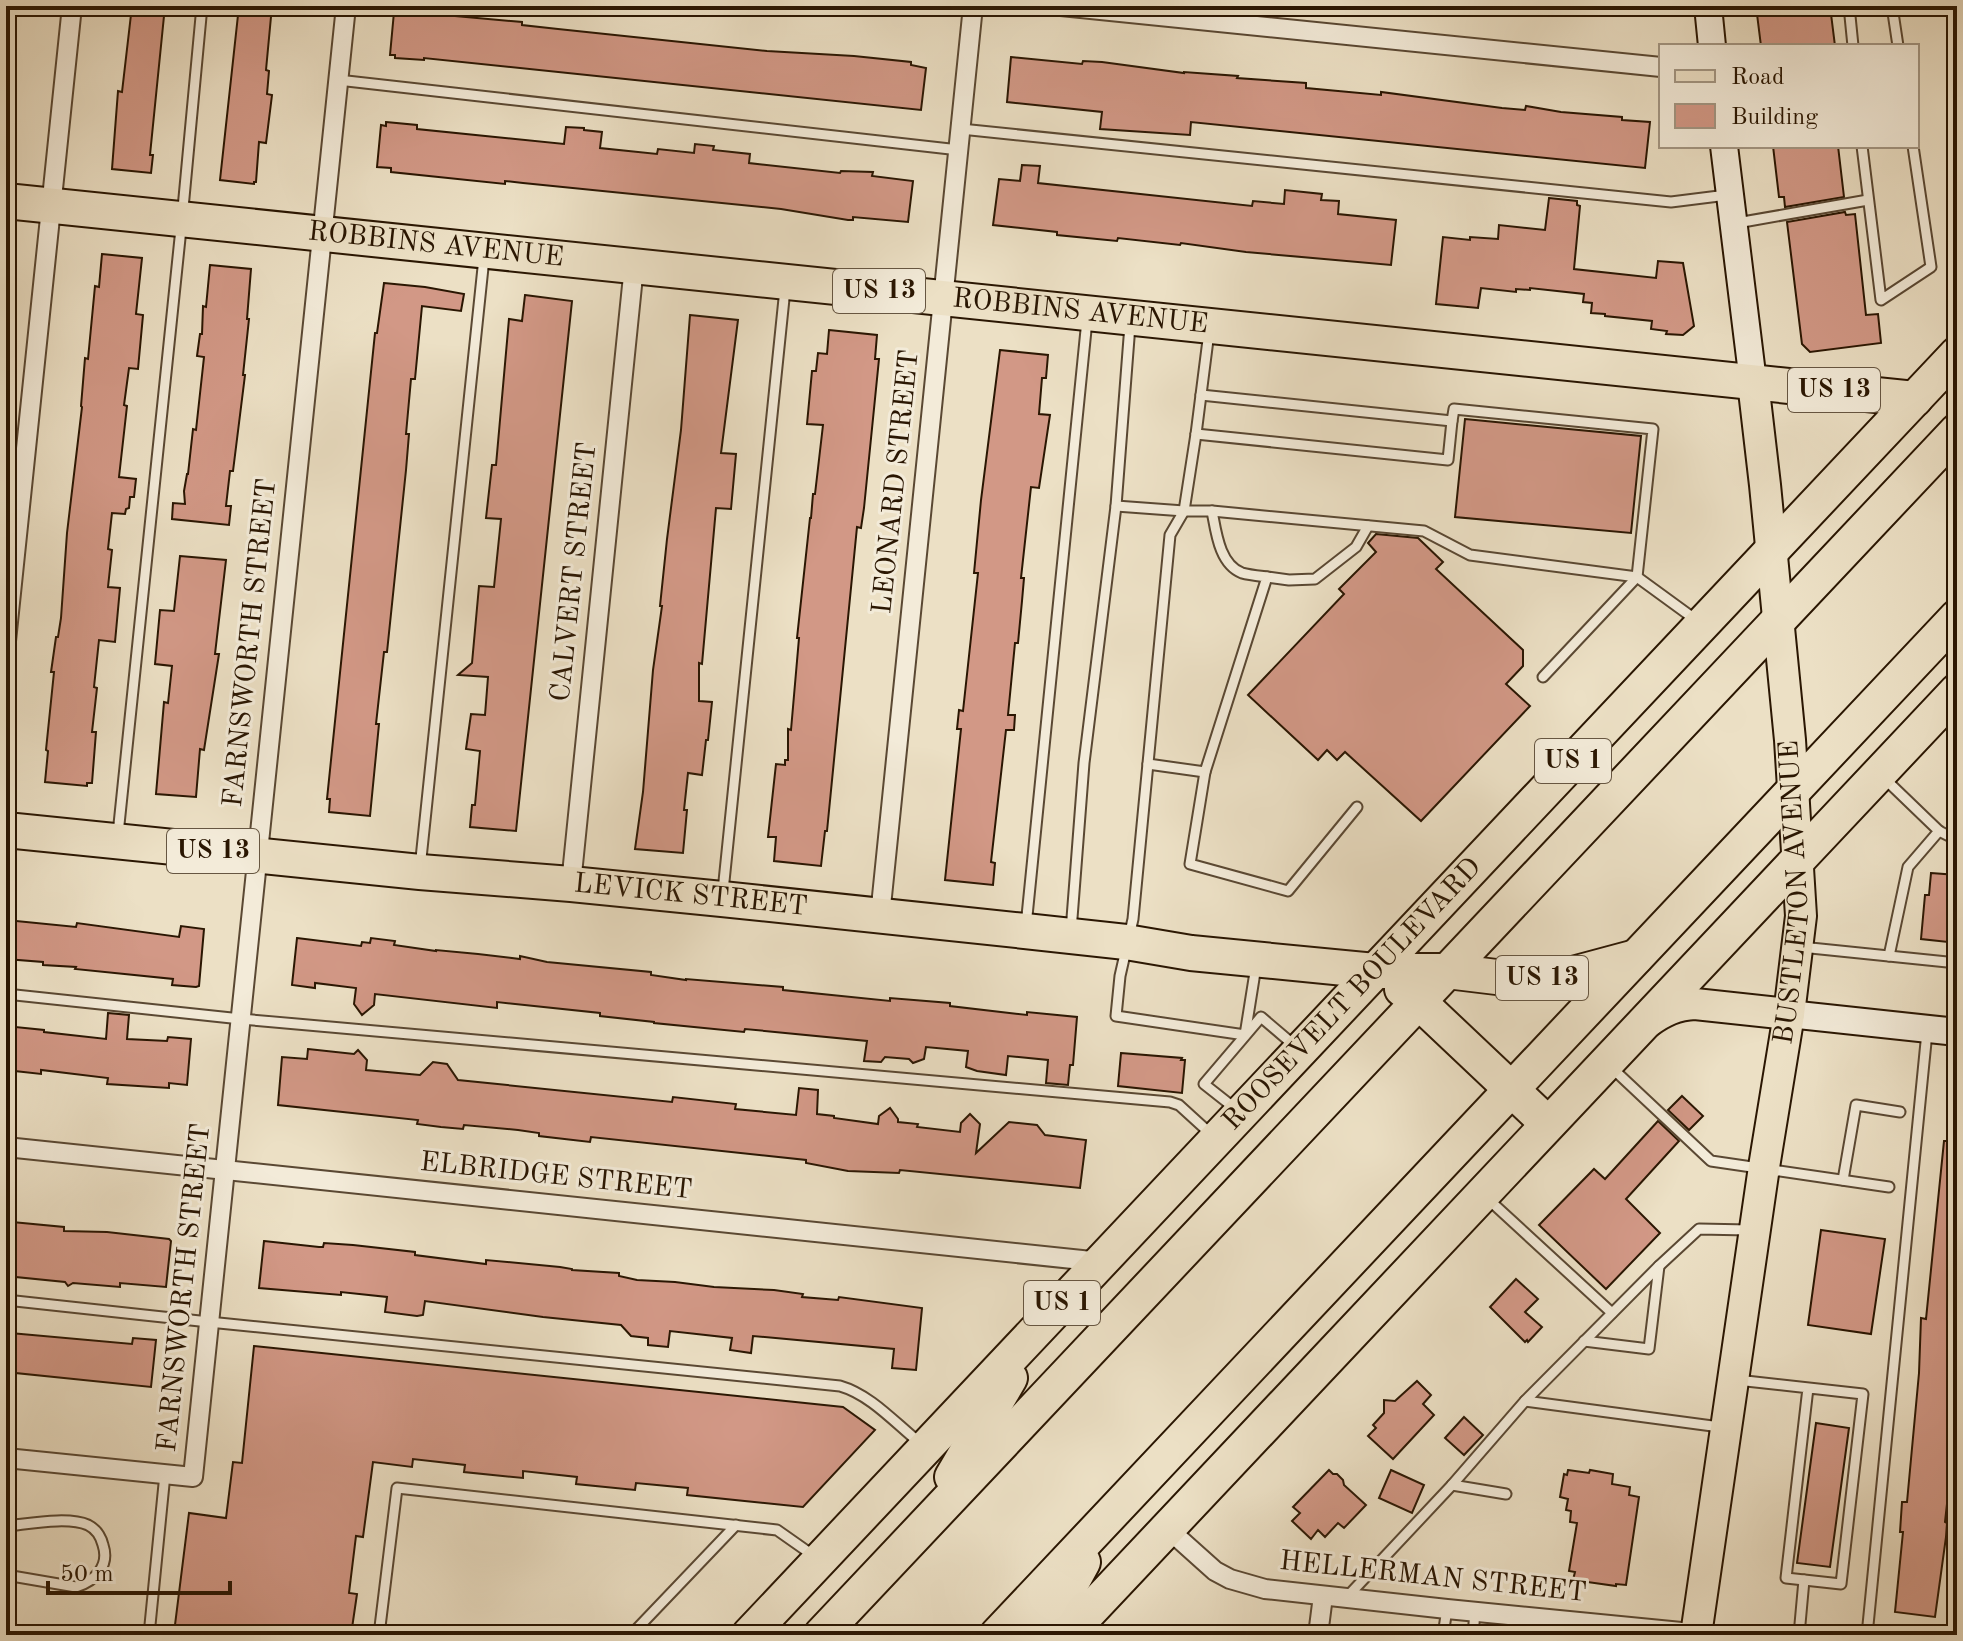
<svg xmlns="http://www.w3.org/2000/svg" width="1963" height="1641" viewBox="0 0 1963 1641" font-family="'Old Standard TT',serif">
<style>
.building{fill:#d29886;stroke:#2a1602;stroke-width:2}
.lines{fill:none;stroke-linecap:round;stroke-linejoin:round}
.lane-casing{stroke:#5a4833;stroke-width:13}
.street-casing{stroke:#5a4833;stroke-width:22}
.secondary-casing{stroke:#2a1602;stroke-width:30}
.primary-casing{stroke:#2a1602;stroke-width:34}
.highway-casing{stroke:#2a1602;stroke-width:38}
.lane{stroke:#f3ebd9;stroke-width:9}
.street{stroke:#f3ebd9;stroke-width:18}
.secondary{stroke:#f3ebd9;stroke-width:26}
.primary{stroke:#ece0c5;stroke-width:30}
.highway{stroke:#ece0c5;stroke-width:34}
.labels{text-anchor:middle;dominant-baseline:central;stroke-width:6;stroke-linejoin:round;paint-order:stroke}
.shield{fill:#f3ebd9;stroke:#665642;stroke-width:2}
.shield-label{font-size:26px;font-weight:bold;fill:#2a1602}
.street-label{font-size:28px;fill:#2a1602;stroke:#f3ebd9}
</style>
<rect width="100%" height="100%" fill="#ece0c5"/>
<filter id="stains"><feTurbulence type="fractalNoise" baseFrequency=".0025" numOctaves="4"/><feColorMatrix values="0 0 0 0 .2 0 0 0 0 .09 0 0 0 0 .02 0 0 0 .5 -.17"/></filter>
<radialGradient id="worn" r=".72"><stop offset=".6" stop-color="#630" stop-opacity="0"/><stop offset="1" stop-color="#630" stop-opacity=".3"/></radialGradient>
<g class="building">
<path d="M132 6H165L150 155H153L151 173 112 169 118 91 122 92Z"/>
<path d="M239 6H272L266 70 269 71 267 94 272 95 266 143 259 142 256 182H254V184L220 180Z"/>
<path d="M1756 6H1830L1835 46H1761Z"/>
<path d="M397 7 455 16 522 22V25L558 29 767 51 854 56 911 62V65L926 68 921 110 424 58V60L395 58V55H390L394 12 397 13Z"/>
<path d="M1011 57 1082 64 1083 61 1102 62 1184 73V72L1238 76 1237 78 1306 83V88L1381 95V92L1502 108 1525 110 1526 106 1561 112 1622 117V120L1650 122 1645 168 1191 122 1190 135 1100 129 1102 112 1007 102Z"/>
<path d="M386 122 417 125V129L564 144 566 127 584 128V130L602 132 600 148 657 154 658 149 694 153 695 144 714 146 713 150 750 154 749 163 840 173 841 171 873 172 872 176 913 181 908 222 853 217V220H848L781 209 523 183 505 181V184L391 172V168L377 167 381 125 386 126Z"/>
<path d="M1773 146H1838L1844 197 1785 207 1784 197H1779Z"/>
<path d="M1022 165 1040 166 1038 183 1252 206 1253 201 1284 204 1285 190 1322 194 1321 200 1339 201 1338 214 1396 220 1391 265 1246 252 1181 243 1180 245 1118 238 1117 241 1057 235V232L993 225 999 179 1020 181Z"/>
<path d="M1549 198 1577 201V205L1580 206 1574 269 1656 278 1658 261 1683 263 1694 326 1683 335 1666 334 1667 331 1651 329 1652 321 1605 316V314L1591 313 1592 303 1583 302 1584 294 1530 288V290L1516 289V292L1481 288 1478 308 1436 304 1443 237 1470 240V237L1498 239 1499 225 1545 230Z"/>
<path d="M1845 212 1846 215 1855 214 1866 315 1878 314 1881 343 1810 352 1802 344 1787 222Z"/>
<path d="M102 254 142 258 136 314 143 315 138 369 129 368 124 405 127 406 119 477 136 479 134 497H130L129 508 126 509 125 514 112 513 108 549 112 550 108 587 120 588 115 642 99 640 94 687 97 688 92 732H96L92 783H87V786L45 782 48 751 46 750 54 672H51L56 637H58L61 618 67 533 82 407 81 406 85 358 88 359 95 286 99 287Z"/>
<path d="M210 265 251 269 247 319H249L243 375H245L233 471H230L226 506H231L229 525 172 519 173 503 185 504 184 491 187 474H188L193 429 196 430 204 357 197 356 200 334H202L203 306 206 307Z"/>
<path d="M384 283 425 287 464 294 461 311 422 306 415 379H411L406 434H409L406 470 387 652H384L376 724H379L370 816 329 812 330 799H327L375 333H377Z"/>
<path d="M525 295 572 301 516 831 470 827 472 805H475L480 751 466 749 471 714 485 715 488 677 458 675 472 663 479 586 494 587 501 519 486 518 492 465H496L509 319 522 321Z"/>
<path d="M690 315 738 320 721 453 736 454 731 509 716 508 702 664 699 663V701L712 702 708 740H706L702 775 688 773 684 810H687L683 853 635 849 643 792 653 670 662 606H660L667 539 681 430Z"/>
<path d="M829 330 877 335 875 359H879L864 508 861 528 857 527 827 831H825L821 866 774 861 776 837H768L776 764 785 765V760H788V729L791 730 799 638H797L810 518H811L813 494H815L823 425 807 424 812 371H816L818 353 827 354Z"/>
<path d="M1000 350 1048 355 1046 378H1042L1039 414 1050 415 1039 488 1031 487 1021 578H1024L1022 601 1018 643H1015L1008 715H1015L1014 730H1006L991 862 995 863 993 885 945 880 961 729H957L959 710 963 711 978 573H974L981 500Z"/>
<path d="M1465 419 1641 436 1631 533 1455 517Z"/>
<path d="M1376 534 1418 538 1443 562 1436 569 1523 650V666L1506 684 1530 706 1421 821 1345 752 1337 760 1327 750 1318 760 1248 695 1344 594 1339 589 1376 552 1368 543Z"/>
<path d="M180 556 226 560 215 654H219L204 750 200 749 196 797 156 794 164 702 168 703 172 666 155 664 160 610 174 611Z"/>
<path d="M1931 873 1957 875V943L1921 939 1925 895H1929Z"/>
<path d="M6 920 76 927 77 923 179 937 181 926 204 929 199 986 196 987 172 985 173 979 75 969 76 967 43 965V962L6 959Z"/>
<path d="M297 938 361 946 362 942 370 943 371 938 395 941 394 945 436 951V950L478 954 520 959V956L547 962 651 972V975L686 980V979L783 987V990L890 1001V998L950 1003V1006L1027 1015V1012L1077 1017 1073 1065H1070L1068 1085 1046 1083 1048 1060 1008 1056 1006 1075 977 1071 966 1067 968 1051 926 1047 924 1059 913 1063 909 1059 885 1057 881 1062 864 1061 867 1041 745 1029 744 1032 654 1023V1022L600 1016V1013L497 1002V1008L375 994 374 1005 362 1015 354 1004 356 988 315 983V988L292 985Z"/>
<path d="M108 1013 129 1015 127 1039 167 1041 168 1037 191 1039 187 1085 169 1083V1088L107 1084 108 1078 41 1070V1074L6 1070V1026L44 1030V1032L106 1039Z"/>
<path d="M308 1049 354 1054 358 1050 367 1060 366 1070 420 1075 433 1062 447 1064 458 1080 672 1102 673 1097 736 1104 735 1109 796 1115 799 1088 818 1090 817 1114 834 1116V1118L878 1124 879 1116 890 1108 898 1119V1122L918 1124 917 1127 960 1132 961 1123 970 1114 980 1124 976 1153 1009 1122 1037 1125 1045 1135 1086 1140 1080 1188 900 1170 899 1173 848 1171 806 1163V1160L591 1137 590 1142 539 1136V1133L518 1130 464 1125 463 1129 441 1127 417 1124 418 1120 278 1105 282 1057 307 1059Z"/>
<path d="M1121 1053 1182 1058 1181 1060H1185L1182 1093 1118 1086Z"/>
<path d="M1682 1096 1703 1116 1689 1130 1668 1110Z"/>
<path d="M1658 1121 1679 1141 1626 1199 1660 1233 1606 1289 1539 1225 1594 1169 1605 1179Z"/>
<path d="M1944 1141H1957V1435L1955 1450H1953L1945 1522 1947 1523 1946 1537 1935 1617 1895 1612 1903 1532H1900L1902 1502H1907L1919 1373 1921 1318 1926 1319Z"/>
<path d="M12 1222 64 1227V1231L107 1232 169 1239 171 1241 166 1287 120 1283V1287L73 1283 68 1286 65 1282 6 1276V1224L12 1225Z"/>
<path d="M1821 1230 1885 1239 1871 1334 1808 1325Z"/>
<path d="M264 1241 319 1247H323L324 1243 353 1245 415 1252V1255L486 1264V1260L560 1267 572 1269V1270L619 1273V1276L637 1280 675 1282 714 1287 774 1290 803 1294 802 1297 838 1300 839 1297 922 1308 916 1370 892 1368 894 1349 753 1336 751 1353 730 1350 732 1338 670 1331 668 1347 648 1345V1338L631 1336 621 1325 543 1317 425 1301 423 1315 417 1316 385 1312 387 1297 341 1292V1295L259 1288Z"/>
<path d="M1516 1279 1538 1299 1525 1312 1542 1327 1528 1342 1527 1340 1525 1342 1490 1307Z"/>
<path d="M10 1333 132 1344 133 1338 156 1340 151 1387 6 1372V1334Z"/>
<path d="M254 1346 843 1407 875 1430 803 1507 687 1495 688 1488 636 1483 635 1490 576 1484 577 1477 523 1471V1478L464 1472 465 1465 413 1459 412 1467 373 1462 363 1537 356 1536 349 1593 357 1594 351 1635H251L175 1625 189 1513 226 1518 233 1462 242 1463Z"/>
<path d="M1417 1381 1431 1395 1423 1404 1434 1415 1393 1459 1368 1436 1376 1428 1373 1425 1384 1413V1400L1395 1401Z"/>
<path d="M1464 1417 1483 1435 1464 1455 1445 1438Z"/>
<path d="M1816 1423 1849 1428 1830 1567 1797 1563Z"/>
<path d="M1329 1470 1333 1474H1337L1343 1480 1344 1485 1366 1505 1344 1528 1338 1523 1325 1537 1318 1530 1311 1539 1292 1521 1300 1513 1293 1507Z"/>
<path d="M1391 1470 1424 1485 1412 1513 1379 1498Z"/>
<path d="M1568 1470 1589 1473 1590 1470 1613 1474 1612 1484 1630 1487 1629 1495 1639 1497 1626 1585 1616 1584V1586L1573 1580 1575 1572 1569 1571 1577 1523 1570 1522 1571 1511 1566 1510 1568 1499 1560 1497 1564 1474 1567 1475Z"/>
</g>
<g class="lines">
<defs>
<g id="lane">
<path d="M1849 6 1853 46"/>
<path d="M1892 6 1898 46"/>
<path d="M338 80 959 150"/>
<path d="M961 129 1671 202 1727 195"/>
<path d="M1862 146 1881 300 1931 267 1913 146"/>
<path d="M1737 223 1868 200"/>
<path d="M1209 332 1196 434 1184 511 1170 535 1133 919 1120 976 1116 1016 1245 1035 1256 966"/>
<path d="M1201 395 1452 421 1454 409 1653 429 1637 577 1543 677"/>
<path d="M1196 434 1448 460 1452 421"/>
<path d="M1116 506 1184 511H1212L1424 531 1470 555 1637 577 1696 620"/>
<path d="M1267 577 1289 580 1315 579 1356 547 1368 526"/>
<path d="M1148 764 1205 772 1267 577C1259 576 1249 575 1242 573 1219 564 1216 531 1212 511"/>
<path d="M1205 772 1190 864 1288 891 1357 807"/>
<path d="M1885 779 1939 831 1908 867 1889 956"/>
<path d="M1939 831 1957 840"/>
<path d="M118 834 182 219 202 6"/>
<path d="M420 868 484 258"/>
<path d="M723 891 785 289"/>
<path d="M1026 926 1087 320"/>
<path d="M1071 931 1084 763 1116 506 1130 325"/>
<path d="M1801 947 1957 963"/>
<path d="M6 994 241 1019 1170 1102 1179 1105 1213 1136"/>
<path d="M1612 1068 1711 1161 1889 1187"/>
<path d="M1237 1110 1204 1084 1261 1017 1295 1046"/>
<path d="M1843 1180 1856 1105 1900 1112"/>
<path d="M1488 1199 1612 1313"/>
<path d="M6 1300 209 1322 840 1386C871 1395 895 1423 920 1443"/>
<path d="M1584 1341 1649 1349 1659 1266"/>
<path d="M1737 1380 1863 1394 1841 1584 1786 1578 1808 1388"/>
<path d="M1525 1401 1720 1427"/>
<path d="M1452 1485 1506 1494"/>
<path d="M6 1526C28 1524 68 1516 88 1525 96 1529 101 1537 103 1545 110 1566 95 1581 76 1587L6 1575"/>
<path d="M1346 1598 1452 1485 1525 1401 1659 1266 1699 1229 1749 1230"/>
<path d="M149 1635 165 1474"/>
<path d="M379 1635 397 1488 777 1530 814 1556"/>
<path d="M631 1635 736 1525"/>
<path d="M1443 1635 1447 1609"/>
<path d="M1473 1635 1475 1612"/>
<path d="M1799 1635 1804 1580"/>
<path d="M1867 1635 1927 1032"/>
</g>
<g id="street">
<path d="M1061 6 1661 67"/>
<path d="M6 641 72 6"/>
<path d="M571 884 634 266"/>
<path d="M880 916 973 6"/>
<path d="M6 1147 1101 1262"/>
<path d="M6 1458 193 1477 346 6"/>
<path d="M1167 1528 1215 1571 1230 1579 1265 1589 1447 1609 1712 1635"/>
<path d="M1318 1635 1323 1596"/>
</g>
<g id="secondary">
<path d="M1708 6 1712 46"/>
<path d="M1724 146 1753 382"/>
<path d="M1789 1014 1957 1032"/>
</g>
<g id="primary">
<path d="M1648 1022C1663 1011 1676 1005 1695 1004L1789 1014"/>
<path id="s1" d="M1696 1635 1764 1167 1789 1014 1801 916 1790 740 1765 485 1753 382"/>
</g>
<g id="highway">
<path id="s2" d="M6 201 1915 399"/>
<path id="s3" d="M6 830 420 872 571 884 722 899 1025 931 1126 942 1191 953 1375 971H1447L1513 979 1540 978 1569 975 1636 957"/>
<path d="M1402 989 1418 1001 1548 1124"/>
<path d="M952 1477 1010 1378"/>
<path id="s4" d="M749 1635 1957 354"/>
<path d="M821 1635 1957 431"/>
<path d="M997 1635 1957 617"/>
<path d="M1043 1635 1083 1562"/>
<path d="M1067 1635 1957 691"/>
</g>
</defs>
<use href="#lane" class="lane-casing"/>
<use href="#street" class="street-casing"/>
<use href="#secondary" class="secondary-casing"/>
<use href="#primary" class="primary-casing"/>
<use href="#highway" class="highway-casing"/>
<use href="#lane" class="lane"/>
<use href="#street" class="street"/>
<use href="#secondary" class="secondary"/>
<use href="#primary" class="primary"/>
<use href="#highway" class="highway"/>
</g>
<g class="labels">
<g class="shield">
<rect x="833" y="269" width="92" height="44" rx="6"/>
<rect x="1788" y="368" width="92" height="44" rx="6"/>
<rect x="1535" y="739" width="76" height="44" rx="6"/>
<rect x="167" y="829" width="92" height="44" rx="6"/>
<rect x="1496" y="956" width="92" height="44" rx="6"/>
<rect x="1024" y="1281" width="76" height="44" rx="6"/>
</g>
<g class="shield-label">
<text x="879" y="291">US 13</text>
<text x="1834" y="390">US 13</text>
<text x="1573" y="761">US 1</text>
<text x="213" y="851">US 13</text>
<text x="1542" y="978">US 13</text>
<text x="1062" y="1303">US 1</text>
</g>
<g class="street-label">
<text stroke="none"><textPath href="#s2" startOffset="432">ROBBINS AVENUE</textPath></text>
<text stroke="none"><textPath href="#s2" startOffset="1080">ROBBINS AVENUE</textPath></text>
<text transform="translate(897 482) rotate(-84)">LEONARD STREET</text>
<text transform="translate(575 572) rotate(-84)">CALVERT STREET</text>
<text transform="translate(251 643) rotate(-84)">FARNSWORTH STREET</text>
<text stroke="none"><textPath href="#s1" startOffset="750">BUSTLETON AVENUE</textPath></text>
<text stroke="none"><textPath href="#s3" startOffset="688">LEVICK STREET</textPath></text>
<text stroke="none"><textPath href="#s4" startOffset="880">ROOSEVELT BOULEVARD</textPath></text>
<text transform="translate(556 1177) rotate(6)">ELBRIDGE STREET</text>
<text transform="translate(185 1288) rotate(-84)">FARNSWORTH STREET</text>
<text transform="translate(1433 1578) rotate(6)">HELLERMAN STREET</text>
</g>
</g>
<rect width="1963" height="1641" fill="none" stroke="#ece0c5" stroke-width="32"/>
<rect x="8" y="8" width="1947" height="1625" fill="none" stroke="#2a1602" stroke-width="4"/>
<rect x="16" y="16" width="1931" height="1609" fill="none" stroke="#2a1602" stroke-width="2"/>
<rect x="1659" y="44" width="260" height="104" fill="#f3ebd9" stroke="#a39683" stroke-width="2"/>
<rect x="1675" y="70" width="40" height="12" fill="#ece0c5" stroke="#a39683" stroke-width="2"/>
<text x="1731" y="84" font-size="24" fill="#2a1602">Road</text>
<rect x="1675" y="104" width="40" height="24" fill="#d29886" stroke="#a39683" stroke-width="2"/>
<text x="1731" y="124" font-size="24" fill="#2a1602">Building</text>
<path d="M48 1581v12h182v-12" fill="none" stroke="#2a1602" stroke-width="4"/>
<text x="60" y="1581" font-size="24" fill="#2a1602" stroke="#f3ebd9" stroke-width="6" paint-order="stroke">50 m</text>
<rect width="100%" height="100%" filter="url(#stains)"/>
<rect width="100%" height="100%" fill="url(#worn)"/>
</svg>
